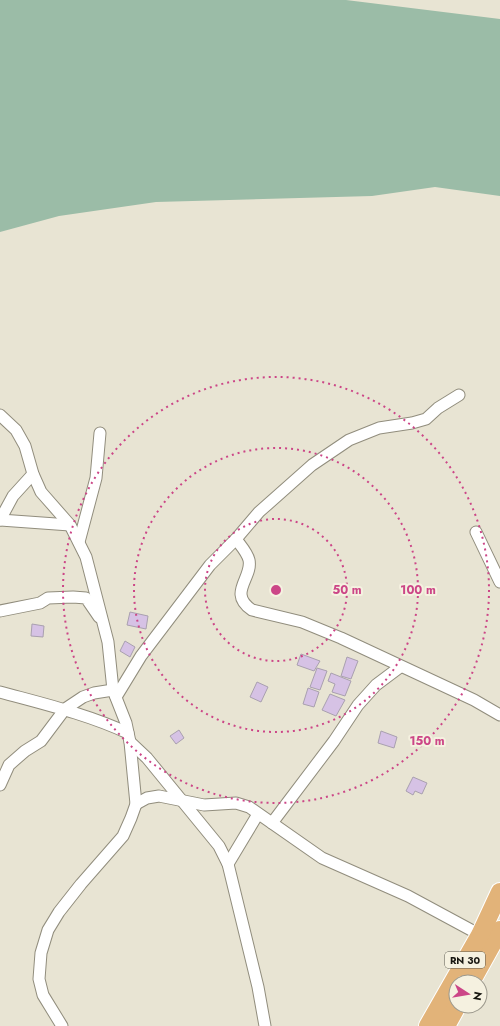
<svg xmlns="http://www.w3.org/2000/svg" width="500" height="1026" viewBox="0 0 500 1026" font-family="Jost,sans-serif">
<style>
.green{fill:#9bbca7}
.building{fill:#d6c2e5;stroke:#a9a0af}
.lines{fill:none;stroke-linecap:round;stroke-linejoin:round}
.minor-casing{stroke:#918d7d;stroke-width:13}
.primary-casing{stroke:#fff;stroke-width:20}
.minor{stroke:#fff;stroke-width:11}
.primary{stroke:#e2b379;stroke-width:18}
.ring{fill:none;stroke:#cc4687;stroke-width:2;stroke-dasharray:2 4}
.labels{text-anchor:middle;dominant-baseline:central;stroke-width:4;stroke-linejoin:round;paint-order:stroke}
.shield{fill:#f5f1e0;stroke:#5a584e;stroke-width:1}
.shield-label{font-size:10px;font-weight:bold;fill:#171610}
.centre{fill:#cc4687;stroke:#f5f1e0;stroke-width:2}
.ring-label{font-size:12px;text-anchor:middle;font-weight:bold;fill:#cc4687;stroke:#f5f1e0;stroke-width:4;stroke-linejoin:round;paint-order:stroke}
</style>
<rect width="100%" height="100%" fill="#e8e4d3"/>
<path class="green" d="M0 0H346L500 19V196L435 187 372 196 156 202 59 216 0 232Z"/>
<g class="building">
<path d="M130 612 148 616 146 629 127 625Z"/>
<path d="M32 624 44 626 43 637 31 636Z"/>
<path d="M125 641 135 647 130 657 120 651Z"/>
<path d="M301 654 320 661 314 671 297 665Z"/>
<path d="M347 657 358 661 351 679 341 676Z"/>
<path d="M317 668 327 671 320 690 310 687Z"/>
<path d="M331 673 351 681 345 696 332 692 335 684 328 681Z"/>
<path d="M257 682 268 687 261 702 250 697Z"/>
<path d="M308 688 319 692 314 707 303 704Z"/>
<path d="M330 694 345 700 336 716 322 710Z"/>
<path d="M179 730 184 738 176 744 170 736Z"/>
<path d="M381 731 397 737 394 748 378 743Z"/>
<path d="M413 777 427 783 422 794 415 791 413 795 406 791Z"/>
</g>
<g class="lines">
<defs>
<g id="minor">
<path d="M0 415 16 430 25 446 33 474 41 492 70 525 86 557 108 642 113 690 126 723 130 742 136 804 131 818 123 836 81 884 59 912 48 930 41 953 39 979 43 995 62 1026"/>
<path d="M0 520 70 525"/>
<path d="M0 520 13 496 33 474"/>
<path d="M476 532 500 582"/>
<path d="M236 539C240 545 247 552 249 560 253 578 227 593 252 610L302 622 341 638 474 700 500 715"/>
<path d="M79 542 96 478 100 433"/>
<path d="M0 611 40 603 48 598 73 597 86 598 99 617"/>
<path d="M0 692C44 704 87 714 128 733"/>
<path d="M116 697 141 656 210 565 236 539 259 512 312 465 349 440 379 428 412 423 426 419 438 408 459 395"/>
<path d="M130 742 147 758 219 846 228 864 258 987 265 1026"/>
<path d="M0 785 9 765 25 751 41 741 65 709 83 697 94 693 113 690"/>
<path d="M136 804 147 798 159 796 204 805 236 803 249 807 322 858 408 896 484 937"/>
<path d="M272 823 334 741 358 705 376 685 400 667"/>
<path d="M228 864 258 814"/>
</g>
<g id="primary">
<path d="M471 982 500 930"/>
<path d="M428 1026 480 935 500 892"/>
<path d="M446 1026 457 1006"/>
</g>
</defs>
<use href="#minor" class="minor-casing"/>
<use href="#primary" class="primary-casing"/>
<use href="#minor" class="minor"/>
<use href="#primary" class="primary"/>
</g>
<g class="ring">
<circle cx="276" cy="590" r="71"/>
<circle cx="276" cy="590" r="142"/>
<circle cx="276" cy="590" r="213"/>
</g>
<g class="labels">
<rect class="shield" x="445" y="952" width="40" height="16" rx="3"/>
<g class="shield-label">
<text x="465" y="960">RN 30</text>
</g>
</g>
<circle cx="276" cy="590" r="6" class="centre"/>
<g class="ring-label">
<text x="347" y="594">50 m</text>
<text x="418" y="594">100 m</text>
<text x="427" y="745">150 m</text>
</g>
<g transform="translate(468 994) rotate(102)"><circle r="19" fill="#f5f1e0" stroke="#9c998d"/>
<path d="M0-3L7 15L0 10L-7 15Z" fill="#cc4687"/>
<text y="-6" font-size="11" font-weight="bold" text-anchor="middle" fill="#171610">N</text>
</g>
</svg>
